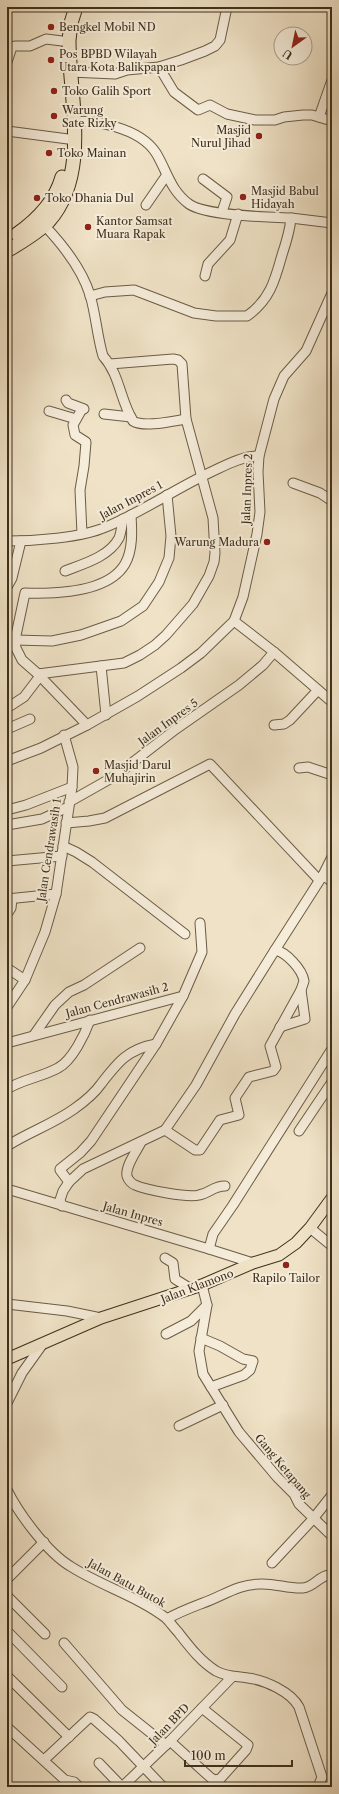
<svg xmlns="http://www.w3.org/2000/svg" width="339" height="1794" viewBox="0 0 339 1794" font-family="'Libre Caslon Text',serif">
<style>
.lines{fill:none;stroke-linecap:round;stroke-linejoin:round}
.minor-casing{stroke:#6b5c46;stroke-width:11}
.major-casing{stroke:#3f301c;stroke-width:13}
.highway-casing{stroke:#3f301c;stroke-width:15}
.minor{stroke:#f5ecda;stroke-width:9}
.major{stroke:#efe2c6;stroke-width:11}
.highway{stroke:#efe2c6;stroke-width:13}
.poi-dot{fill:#8f2418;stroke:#f5ecda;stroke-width:1.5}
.labels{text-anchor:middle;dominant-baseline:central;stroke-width:4;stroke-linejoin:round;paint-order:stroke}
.poi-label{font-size:11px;fill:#3f301c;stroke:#f5ecda;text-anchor:start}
.street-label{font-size:11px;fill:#3f301c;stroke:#f5ecda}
</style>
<rect width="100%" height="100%" fill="#efe2c6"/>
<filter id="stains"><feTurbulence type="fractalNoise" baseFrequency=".005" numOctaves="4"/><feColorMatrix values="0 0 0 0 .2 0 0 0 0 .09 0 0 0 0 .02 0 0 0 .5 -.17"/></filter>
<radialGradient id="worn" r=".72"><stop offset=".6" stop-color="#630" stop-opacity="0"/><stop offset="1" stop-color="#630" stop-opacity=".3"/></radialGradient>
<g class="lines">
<defs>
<g id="minor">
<path d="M7 62 12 47 15 46H30L46 39 62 41"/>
<path d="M159 67 174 92 198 110 210 105 227 114 255 120H275L284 117 303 115H312L332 121"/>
<path d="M70 72 115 74 127 70 159 67 181 60 205 51 215 46 220 40 227 7"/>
<path d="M319 117 332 80"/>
<path d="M67 122C95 119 140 128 156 153 167 171 170 190 189 204 206 216 268 217 291 218 290 231 286 243 282 255 275 280 270 300 247 316H216L194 313 134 290 105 292 90 296"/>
<path d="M7 131 68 139"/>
<path d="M203 179 227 197 222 212"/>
<path d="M146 205 166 176"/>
<path d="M291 218 332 223"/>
<path d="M44 225C63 245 82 269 90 295 96 315 97 336 103 356 120 375 120 400 133 421 144 428 173 421 186 419"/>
<path d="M205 276 208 264 230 240 238 214"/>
<path d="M66 400 68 403 84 409"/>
<path d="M49 411 76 419"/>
<path d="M104 414 131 417"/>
<path d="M293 483 320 493 332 501"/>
<path d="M82 534 80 490 84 466 86 442 75 435 73 425 82 409"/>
<path d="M7 541C34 541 81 538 106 527 142 512 175 489 211 472 226 465 242 456 259 456"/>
<path d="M65 571C83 564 109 557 119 538 121 533 122 525 123 519"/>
<path d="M7 587 12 578 21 541"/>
<path d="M234 621 274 652 332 702"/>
<path d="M15 640 52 641 81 635 121 621 143 606 159 582 169 558 171 536 167 495"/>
<path d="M101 666 106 715"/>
<path d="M38 674 124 663 140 655 155 645 166 635 193 604 209 576 214 562 215 553 213 518 186 419 182 364 178 360 173 359 110 364"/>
<path d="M7 708 24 697 40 676"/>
<path d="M87 725 38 674 22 660 16 648 15 640 25 593C55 594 108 593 125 564 133 550 132 531 131 515"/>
<path d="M274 725 284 724 290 720 318 690"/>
<path d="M7 729 30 719"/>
<path d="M7 761 41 748 87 725 138 696 181 668 201 653 234 621 243 597 257 534 260 512 258 472 259 456 274 399 284 376 306 351 332 293"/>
<path d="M299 768 308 767 332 775"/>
<path d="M69 802 115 776 176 729 239 685 263 665 274 652"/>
<path d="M7 810 26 805 72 787"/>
<path d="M66 823 89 821 105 818 210 764 319 880"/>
<path d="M7 825 42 819 68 807"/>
<path d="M63 846 76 852 92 862 185 934"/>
<path d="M7 861 62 856"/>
<path d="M323 875 332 857"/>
<path d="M7 899 56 894"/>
<path d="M7 914 11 908 12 899"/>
<path d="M7 968 25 980"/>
<path d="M7 1007 25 980 45 932 56 894 72 787 73 767 64 735"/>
<path d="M280 1027 305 1019 301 990"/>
<path d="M34 1035 55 1005 69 992 84 985 140 948"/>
<path d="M7 1043 183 996 202 952 200 923"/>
<path d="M7 1089C23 1079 42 1077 58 1068 72 1061 85 1034 90 1020"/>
<path d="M165 1130 195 1150H200L220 1120 239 1115 235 1098 249 1077 273 1071 276 1067 270 1046 301 990 304 981C302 969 286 952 275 950L323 875 332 882"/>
<path d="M299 1131 332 1082"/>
<path d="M141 1142C137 1151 125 1166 127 1176 128 1180 132 1184 135 1185 146 1190 188 1198 199 1195 210 1193 213 1186 225 1186"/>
<path d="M7 1146C29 1132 53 1124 74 1109 84 1102 94 1094 101 1084 118 1062 128 1049 156 1044"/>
<path d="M69 1182 60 1170V1169L80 1153 91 1141 156 1044 183 996"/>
<path d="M7 1189 209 1249 253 1263"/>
<path d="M62 1206 60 1200 63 1191 69 1182 83 1169 165 1130 196 1085 235 1014 275 950"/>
<path d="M310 1228 332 1246"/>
<path d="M209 1249 213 1234 233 1205 332 1049"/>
<path d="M165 1258 173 1263 175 1279 191 1289"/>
<path d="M202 1285 207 1305 199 1351 203 1374 239 1432 277 1477 294 1494 299 1504 332 1536"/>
<path d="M7 1304 67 1311 101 1318"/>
<path d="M166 1334 191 1321 207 1305"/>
<path d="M201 1338 220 1346 243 1359 253 1361 250 1370 244 1375 211 1387"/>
<path d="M7 1403 22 1373 42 1345"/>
<path d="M179 1426 223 1405"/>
<path d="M7 1490C19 1514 47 1552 70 1566 101 1586 137 1596 166 1618 170 1622 174 1628 178 1632 189 1646 200 1661 216 1671 227 1677 236 1676 248 1678 265 1680 291 1692 299 1707L322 1777 318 1787"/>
<path d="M272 1563 313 1519 332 1495"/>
<path d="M7 1579 44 1542"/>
<path d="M7 1596 45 1634"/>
<path d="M167 1619C179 1612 190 1608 203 1603 223 1596 238 1584 260 1584 274 1583 289 1589 303 1588 314 1587 319 1576 329 1575L332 1577"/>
<path d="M7 1631 62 1687"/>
<path d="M64 1643 122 1710 166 1745"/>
<path d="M7 1676 69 1737"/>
<path d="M7 1727 65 1780 74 1782 79 1787"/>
<path d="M170 1741 211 1778 215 1780 220 1779 246 1750 248 1745 202 1708"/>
<path d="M44 1760 90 1717 94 1719 119 1741 163 1787"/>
<path d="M99 1763 122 1787 170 1741 232 1677"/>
</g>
<path id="major" d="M7 1359 101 1318 202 1285 253 1263 279 1255 296 1243 310 1228 332 1198"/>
<g id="highway">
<path d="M17 234C37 220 55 202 62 177"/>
<path d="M7 251C21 242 38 233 49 221 91 173 69 97 69 40L71 23 76 7"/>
</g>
</defs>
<use href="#minor" class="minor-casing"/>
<use href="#major" class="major-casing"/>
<use href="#highway" class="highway-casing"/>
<use href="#minor" class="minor"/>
<use href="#major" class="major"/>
<use href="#highway" class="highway"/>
</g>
<g class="poi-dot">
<circle cx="51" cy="27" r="4"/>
<circle cx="51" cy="60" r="4"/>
<circle cx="54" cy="91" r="4"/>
<circle cx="54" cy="116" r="4"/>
<circle cx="259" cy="136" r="4"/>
<circle cx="49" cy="153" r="4"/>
<circle cx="243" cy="197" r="4"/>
<circle cx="37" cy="198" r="4"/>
<circle cx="88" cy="227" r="4"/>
<circle cx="267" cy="542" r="4"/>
<circle cx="96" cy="771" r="4"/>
<circle cx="286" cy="1265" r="4"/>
</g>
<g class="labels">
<g class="poi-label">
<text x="59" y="27">Bengkel Mobil ND</text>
<text x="59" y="54">Pos BPBD Wilayah<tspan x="59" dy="13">Utara Kota Balikpapan</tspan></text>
<text x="62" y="91">Toko Galih Sport</text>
<text x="62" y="110">Warung<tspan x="62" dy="13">Sate Rizky</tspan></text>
<text x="251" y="130" text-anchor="end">Masjid<tspan x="251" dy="13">Nurul Jihad</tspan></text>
<text x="57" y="153">Toko Mainan</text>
<text x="251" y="191">Masjid Babul<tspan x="251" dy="13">Hidayah</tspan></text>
<text x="45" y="198">Toko Dhania Dul</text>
<text x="96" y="221">Kantor Samsat<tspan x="96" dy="13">Muara Rapak</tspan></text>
<text x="259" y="542" text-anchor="end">Warung Madura</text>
<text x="104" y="765">Masjid Darul<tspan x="104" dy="13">Muhajirin</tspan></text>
<text x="286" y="1278" text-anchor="middle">Rapilo Tailor</text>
</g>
<g class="street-label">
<text transform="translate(247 489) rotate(-88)">Jalan Inpres 2</text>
<text transform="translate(131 500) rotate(-28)">Jalan Inpres 1</text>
<text transform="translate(168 722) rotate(-36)">Jalan Inpres 5</text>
<text transform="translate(49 850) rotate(-81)">Jalan Cendrawasih 1</text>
<text transform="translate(117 1000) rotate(-15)">Jalan Cendrawasih 2</text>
<text transform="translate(133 1214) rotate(16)">Jalan Inpres</text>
<text transform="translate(197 1286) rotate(-21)">Jalan Klamono</text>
<text transform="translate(283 1466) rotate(50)">Gang Ketapang</text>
<text transform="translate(127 1583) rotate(29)">Jalan Batu Butok</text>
<text transform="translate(169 1724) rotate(-46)">Jalan BPD</text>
</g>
</g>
<rect width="339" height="1794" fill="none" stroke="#efe2c6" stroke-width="24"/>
<rect x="8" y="8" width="323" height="1778" fill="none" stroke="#3f301c" stroke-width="2"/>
<rect x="12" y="12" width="315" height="1770" fill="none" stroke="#3f301c"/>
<g transform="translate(293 46) rotate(213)"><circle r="19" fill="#f5ecda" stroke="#aca18e"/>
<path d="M0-3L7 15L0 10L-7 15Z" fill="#8f2418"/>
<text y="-6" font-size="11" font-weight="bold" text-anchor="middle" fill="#3f301c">U</text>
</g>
<path d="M185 1760v6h107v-6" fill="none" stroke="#3f301c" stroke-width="2"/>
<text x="191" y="1760" font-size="12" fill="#3f301c" stroke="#f5ecda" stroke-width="3" paint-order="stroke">100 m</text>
<rect width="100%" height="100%" filter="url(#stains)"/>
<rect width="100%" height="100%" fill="url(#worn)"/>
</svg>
